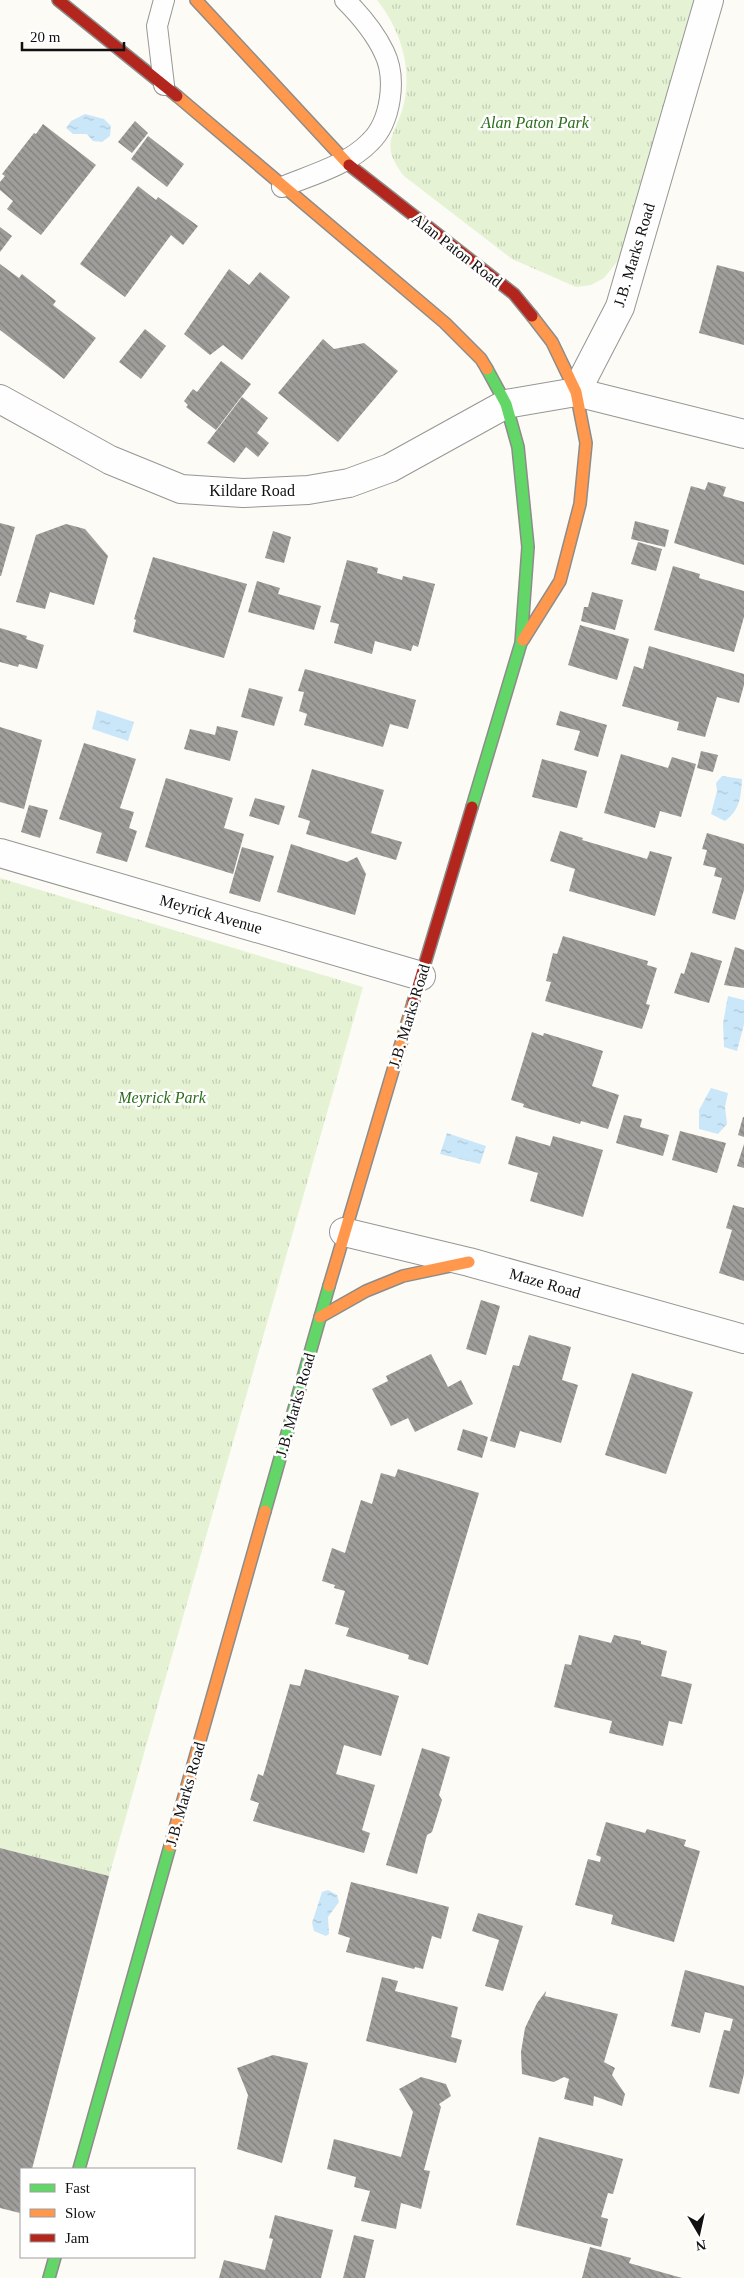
<svg xmlns="http://www.w3.org/2000/svg" width="744" height="2278" viewBox="0 0 744 2278" font-family="'Times New Roman',serif">
<style>
.park{fill:url(#park-tufts)}
.water{fill:url(#water-ripples)}
.building{fill:url(#building-back-hatch)}
.lines{fill:none;stroke-linecap:round;stroke-linejoin:round}
.lane-casing{stroke:#969694;stroke-width:22}
.street-casing{stroke:#969694;stroke-width:30}
.fast-casing{stroke:#8d8c8a;stroke-width:14}
.slow-casing{stroke:#8d8c8a;stroke-width:14}
.jam-casing{stroke:#8d8c8a;stroke-width:14}
.lane{stroke:#fffefe;stroke-width:20}
.street{stroke:#fffefe;stroke-width:28}
.fast{stroke:#63d668;stroke-width:11}
.slow{stroke:#ff974d;stroke-width:11}
.jam{stroke:#b3261e;stroke-width:11}
.labels{text-anchor:middle;dominant-baseline:central;stroke-width:5;stroke-linejoin:round;paint-order:stroke}
.park-label{font-size:16px;font-style:italic;fill:#2b6d1b;stroke:#fff}
.street-label{font-size:16px;fill:#101010;stroke:#fff}
</style>
<defs>
<pattern id="park-tufts" width="24" height="20" patternUnits="userSpaceOnUse" patternTransform="scale(1.25)"><rect width="24" height="20" fill="#e5f3d4"/><path d="M3 7l-1-3M5 7V3M7 7l1-3M15 17l-1-3M17 17v-4M19 17l1-3" fill="none" stroke="#c3cfb5"/></pattern>
<pattern id="water-ripples" width="26" height="14" patternUnits="userSpaceOnUse" patternTransform="scale(1.25)"><rect width="26" height="14" fill="#cae7f9"/><path d="M2 4q2-2 4 0t4 0M15 11q2-2 4 0t4 0" fill="none" stroke="#acc5d4"/></pattern>
<pattern id="building-back-hatch" width="6" height="6" patternUnits="userSpaceOnUse" patternTransform="scale(1.25)"><rect width="6" height="6" fill="#a09e9b"/><path d="M-1 5l2 2M0 0l6 6M5-1l2 2" fill="none" stroke="#817f7d"/></pattern>
</defs>
<rect width="100%" height="100%" fill="#fcfbf6"/>
<g class="park">
<path d="M377 0H697L627 240 617 262 604 278 591 285 576 287 512 259 404 176C376 141 399 134 405 98 411 62 399 28 377 0Z"/>
<path d="M0 878 363 987 109 1876 0 1848Z"/>
</g>
<g class="water">
<path d="M85 114 104 119 111 126 110 136 102 142 93 141 87 134H73L66 128 71 121Z"/>
<path d="M97 710 134 722 128 741 92 729Z"/>
<path d="M722 776 742 779C741 797 740 810 725 821L711 814 717 791 716 783Z"/>
<path d="M728 996 744 1000V1024L737 1051 724 1047 723 1023Z"/>
<path d="M711 1088 728 1093 725 1107 727 1124 718 1134 699 1129V1110Z"/>
<path d="M447 1133 486 1146 480 1164 440 1154Z"/>
<path d="M328 1890 337 1895 339 1902 328 1917 329 1934 326 1936 314 1931 312 1923 322 1892Z"/>
</g>
<g class="building">
<path d="M135 121 148 133 132 153 118 142Z"/>
<path d="M43 124 96 165 41 235 7 209 13 201 0 190V182L5 176 2 174 34 133 36 134Z"/>
<path d="M148 136 184 164 167 187 131 159Z"/>
<path d="M138 186 156 200 158 197 198 226 183 245 171 235 125 297 80 264Z"/>
<path d="M0 227 12 236 0 252Z"/>
<path d="M0 264 19 278 22 274 56 301 53 305 96 338 64 379 0 330Z"/>
<path d="M717 265 744 272V345L699 333Z"/>
<path d="M229 269 249 285 260 272 290 297 242 360 223 345 210 355 184 334Z"/>
<path d="M145 329 166 346 141 379 119 362Z"/>
<path d="M323 339 334 349 364 343 398 371 338 442 278 393Z"/>
<path d="M221 361 251 384 216 430 186 407 188 405 184 401 193 389 197 392Z"/>
<path d="M242 397 268 418 257 433 269 443 258 457 246 447 234 463 207 443Z"/>
<path d="M708 482 726 487 723 496 744 502V565L674 543 691 486 705 490Z"/>
<path d="M635 521 669 530 665 547 631 539Z"/>
<path d="M0 523 15 527 1 576H0Z"/>
<path d="M66 524 85 529 108 556 94 605 50 592 45 609 16 602 36 535Z"/>
<path d="M273 531 291 537 284 563 265 558Z"/>
<path d="M638 542 662 549 656 571 631 564Z"/>
<path d="M153 557 247 584 224 658 133 632 136 620 134 619Z"/>
<path d="M347 560 378 568 377 573 402 580 403 576 435 584 418 647 413 645 411 651 375 641 372 654 334 643 339 624 330 622Z"/>
<path d="M673 566 700 574 699 578 744 591V617L734 652 654 630Z"/>
<path d="M257 581 280 588 278 594 321 606 314 630 248 612Z"/>
<path d="M592 592 623 600 615 630 581 621 584 607H588Z"/>
<path d="M580 625 629 639 617 680 568 665Z"/>
<path d="M0 628 27 636 26 639 44 645 37 669 19 664 18 667 0 662Z"/>
<path d="M649 646 744 674V685L739 703 717 697 705 737 677 730 679 722 622 706 634 666 643 669Z"/>
<path d="M305 669 416 700 408 729 390 724 383 747 304 725 307 714 299 711 304 692 298 691Z"/>
<path d="M249 688 283 697 274 726 241 717Z"/>
<path d="M560 711 607 725 598 757 574 750 580 731 556 725Z"/>
<path d="M217 726 238 731 230 761 184 749 190 729 215 735Z"/>
<path d="M0 727 42 740 24 809 0 802Z"/>
<path d="M84 743 136 759 120 808 134 812 129 828 137 831 127 862 96 853 102 833 59 819Z"/>
<path d="M701 751 718 755 713 772 697 768Z"/>
<path d="M621 754 668 768 672 757 696 764 681 817 660 811 655 828 604 813Z"/>
<path d="M542 759 587 771 577 808 532 797Z"/>
<path d="M312 769 384 790 371 833 402 842 396 860 306 834 310 821 298 817Z"/>
<path d="M166 778 233 798 224 828 244 834 233 874 145 847Z"/>
<path d="M255 798 285 806 279 825 249 816Z"/>
<path d="M29 805 48 810 40 838 21 832Z"/>
<path d="M560 831 583 838 582 840 647 859 650 851 672 857 655 916 569 891 575 869 550 861Z"/>
<path d="M707 833 744 844V890L735 920 712 913 722 878 714 876 716 868 703 865 707 850 702 849Z"/>
<path d="M291 844 347 862 357 857 366 874 355 915 277 892Z"/>
<path d="M242 847 274 856 260 902 229 893Z"/>
<path d="M563 936 648 961 647 965 657 968 646 1004 650 1005 642 1029 545 1001 551 982 546 981 553 953 557 954Z"/>
<path d="M735 947 744 950V988L724 985Z"/>
<path d="M691 952 722 961 709 1003 674 993 681 973 684 974Z"/>
<path d="M532 1032 543 1036 544 1033 603 1051 592 1086 619 1095 608 1129 581 1121 580 1124 523 1107 524 1104 511 1100Z"/>
<path d="M624 1115 642 1119 640 1127 669 1135 663 1156 616 1143Z"/>
<path d="M743 1117H744V1137L738 1135Z"/>
<path d="M680 1131 726 1143 717 1173 672 1160Z"/>
<path d="M516 1136 550 1146 553 1136 603 1150 583 1217 530 1201 538 1173 508 1164Z"/>
<path d="M744 1144V1168L737 1166Z"/>
<path d="M733 1205 744 1208V1281L719 1273 732 1230 726 1228Z"/>
<path d="M481 1300 500 1306 486 1355 466 1349Z"/>
<path d="M529 1335 571 1347 562 1380 578 1385 561 1443 520 1431 515 1448 490 1441 513 1365 519 1366Z"/>
<path d="M431 1354 448 1387 461 1380 473 1404 415 1432 408 1418 391 1426 372 1389 388 1381 386 1376Z"/>
<path d="M632 1373 693 1392 666 1474 605 1455Z"/>
<path d="M463 1429 488 1437 482 1458 457 1450Z"/>
<path d="M398 1469 479 1493 428 1665 408 1659 409 1655 346 1636 349 1628 335 1624 345 1591 334 1588 335 1585 322 1581 332 1548 345 1553 361 1500 372 1504 381 1473 395 1477Z"/>
<path d="M579 1635 611 1643 614 1635 641 1641V1644L667 1651 661 1676 692 1684 682 1724 669 1721 663 1746 609 1733 612 1721 554 1707 565 1664 571 1665Z"/>
<path d="M305 1669 399 1696 381 1756 344 1745 336 1774 375 1785 362 1830 370 1833 364 1853 253 1821 259 1803 250 1800 258 1774 263 1776 290 1684 300 1686Z"/>
<path d="M422 1748 450 1757 439 1795 442 1800 432 1832 427 1835 417 1874 386 1865Z"/>
<path d="M606 1822 645 1833 647 1829 686 1840 684 1846 700 1851 674 1942 611 1924 613 1915 575 1905 588 1859 600 1862 601 1857 596 1855Z"/>
<path d="M0 1848 109 1876 32 2169H21L20 2213 0 2208Z"/>
<path d="M351 1882 449 1907 441 1939 432 1936 423 1969 415 1967 414 1969 346 1952 350 1938 338 1934Z"/>
<path d="M478 1913 523 1926 503 1991 485 1986 499 1940 472 1931Z"/>
<path d="M685 1970 744 1986V2074L739 2094 709 2087 724 2030 730 2031 733 2019 705 2012 700 2033 671 2026Z"/>
<path d="M382 1977 398 1981 395 1991 458 2007 451 2037 462 2040 456 2063 366 2041Z"/>
<path d="M546 1991 545 1996 618 2014 604 2062 615 2068 612 2075 625 2094 622 2106 594 2096 593 2106 564 2099 569 2079 564 2077 554 2082 522 2074 521 2052 525 2028 537 2003Z"/>
<path d="M273 2055 308 2063 282 2163 237 2149 248 2095 237 2068Z"/>
<path d="M421 2077 446 2084 451 2096 439 2104 441 2107 424 2170 430 2171 421 2209 401 2203 396 2229 361 2221 370 2191 354 2187 356 2177 327 2169 334 2139 401 2157 413 2112 399 2089Z"/>
<path d="M539 2137 623 2159 613 2194 608 2193 601 2217 608 2219 601 2247 516 2225Z"/>
<path d="M275 2215 333 2230 321 2278H219L224 2260 265 2270 273 2239 269 2238Z"/>
<path d="M354 2235 374 2240 365 2278H343Z"/>
<path d="M590 2247 631 2258 629 2263 682 2278H582Z"/>
</g>
<g class="lines">
<defs>
<g id="lane">
<path d="M164 0 157 26 164 85"/>
<path d="M282 187C311 175 348 165 370 142 391 122 397 78 384 52 375 33 360 15 345 0"/>
</g>
<g id="street">
<path d="M576 392 620 307 709 0"/>
<path d="M0 399 110 460 181 489 243 493 308 490 349 483 390 468 506 404 576 392 744 434"/>
<path d="M0 853 421 976"/>
<path d="M344 1232 469 1262 744 1339"/>
</g>
<g id="fast">
<path d="M472 807 521 643 528 547 518 447 506 404 487 369"/>
<path d="M265 1511 329 1286"/>
<path d="M79 2169 170 1846"/>
<path d="M49 2278 55 2257"/>
</g>
<g id="slow">
<path d="M196 0 349 165"/>
<path d="M177 96 445 323 481 359 487 369"/>
<path d="M523 640 560 581 580 504 586 443 576 392 552 342 532 316"/>
<path d="M329 1286 413 1003"/>
<path d="M320 1317 366 1291 403 1276 469 1262"/>
<path d="M170 1846 265 1511"/>
</g>
<g id="jam">
<path d="M58 0 177 96"/>
<path d="M349 165 514 294 532 316"/>
<path d="M413 1003 472 807"/>
</g>
</defs>
<use href="#lane" class="lane-casing"/>
<use href="#street" class="street-casing"/>
<use href="#fast" class="fast-casing"/>
<use href="#slow" class="slow-casing"/>
<use href="#jam" class="jam-casing"/>
<use href="#lane" class="lane"/>
<use href="#street" class="street"/>
<use href="#fast" class="fast"/>
<use href="#slow" class="slow"/>
<use href="#jam" class="jam"/>
</g>
<g class="labels">
<g class="park-label">
<text x="535" y="122">Alan Paton Park</text>
<text x="162" y="1097">Meyrick Park</text>
</g>
<g class="street-label">
<text transform="translate(457 250) rotate(38)">Alan Paton Road</text>
<text transform="translate(634 255) rotate(-73)">J.B. Marks Road</text>
<text x="252" y="490">Kildare Road</text>
<text transform="translate(211 914) rotate(16)">Meyrick Avenue</text>
<text transform="translate(409 1016) rotate(-73)">J.B. Marks Road</text>
<text transform="translate(545 1283) rotate(16)">Maze Road</text>
<text transform="translate(295 1405) rotate(-74)">J.B. Marks Road</text>
<text transform="translate(185 1794) rotate(-74)">J.B. Marks Road</text>
</g>
</g>
<rect x="20" y="2168" width="175" height="90" fill="#ffffff" stroke="#9f9f9f"/>
<rect x="30" y="2184" width="25" height="8" fill="#63d668" stroke="#9f9f9f"/>
<text x="65" y="2193" font-size="15" fill="#101010">Fast</text>
<rect x="30" y="2209" width="25" height="8" fill="#ff974d" stroke="#9f9f9f"/>
<text x="65" y="2218" font-size="15" fill="#101010">Slow</text>
<rect x="30" y="2234" width="25" height="8" fill="#b3261e" stroke="#9f9f9f"/>
<text x="65" y="2243" font-size="15" fill="#101010">Jam</text>
<g transform="translate(699 2233) rotate(171)" stroke="#ffffff" stroke-width="4" paint-order="stroke">
<path d="M0-4L9 19L0 12L-9 19Z" fill="#101010"/>
<text y="-8" font-size="14" font-weight="bold" text-anchor="middle" fill="#101010">N</text>
</g>
<path d="M22 42v8h102v-8" fill="none" stroke="#101010" stroke-width="2.5"/>
<text x="30" y="42" font-size="15" fill="#101010" stroke="#ffffff" stroke-width="4" paint-order="stroke">20 m</text>
</svg>
